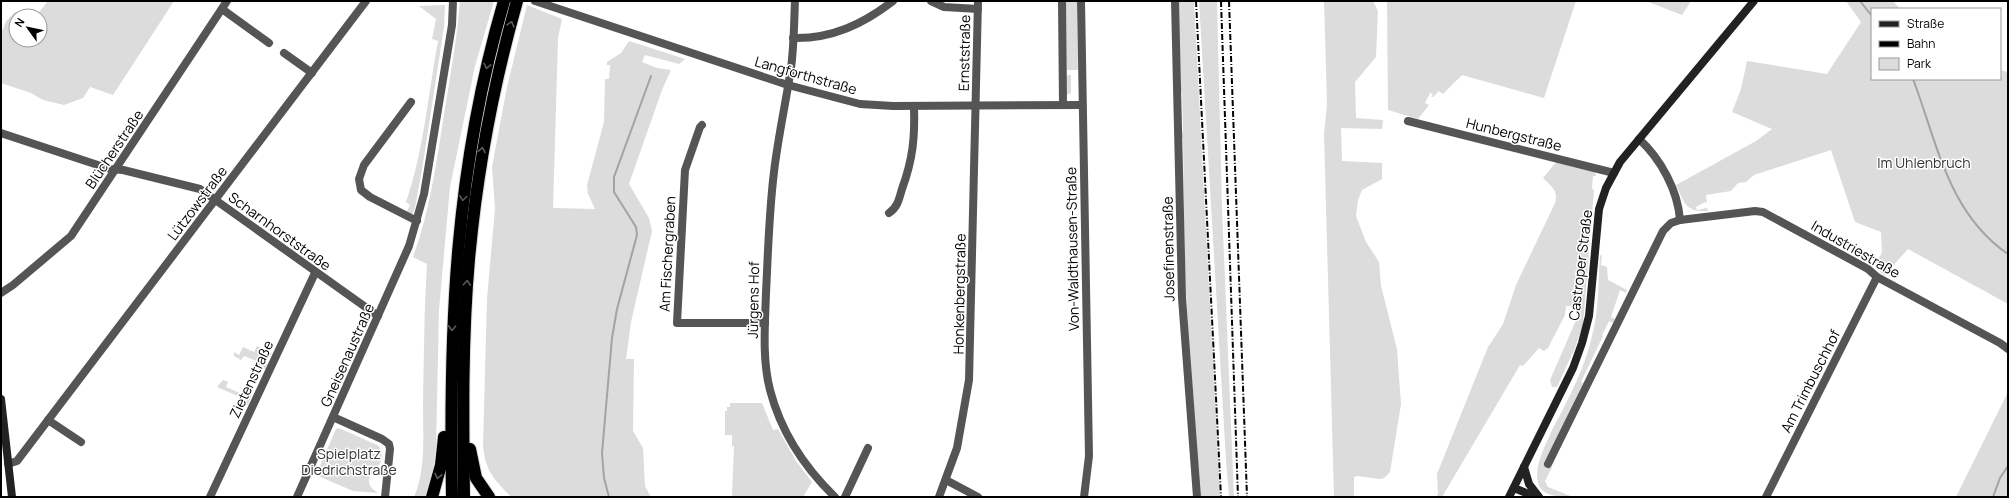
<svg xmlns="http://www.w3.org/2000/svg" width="2009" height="498" viewBox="0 0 2009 498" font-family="Manrope,sans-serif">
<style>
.green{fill:#dcdcdc}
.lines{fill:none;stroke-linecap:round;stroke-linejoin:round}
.stream{stroke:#a3a3a3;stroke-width:2}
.motorway-casing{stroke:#dbdbdb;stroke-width:14}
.minor{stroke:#555;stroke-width:8}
.tertiary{stroke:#555;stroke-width:8}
.secondary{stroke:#222;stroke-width:8}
.motorway{stroke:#000;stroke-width:12}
.rail{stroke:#000;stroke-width:2;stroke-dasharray:6 2 1 2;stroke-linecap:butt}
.oneway{stroke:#595959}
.labels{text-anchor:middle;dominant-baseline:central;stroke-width:3;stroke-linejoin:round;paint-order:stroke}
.street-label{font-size:14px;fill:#000;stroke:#fff}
.park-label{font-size:14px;fill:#333;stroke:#fff}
</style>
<rect width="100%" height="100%" fill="#fff"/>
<g class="green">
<path d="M48 1H174L113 95 90 87 83 98 64 105 43 100 31 93 1 83V34L6 21 15 12 24 16H16V40H40V16H36Z"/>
<path d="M460 1H494L475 66 450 187 439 310 436 447 433 469 425 497H414C426 470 423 434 423 404 424 357 424 311 427 264L413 257C430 211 436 164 444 115 450 77 457 39 460 1Z"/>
<path d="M1065 1H1077L1078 70H1067V75H1071V93L1066 95Z"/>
<path d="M1178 1H1194L1220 497H1200L1191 391 1185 272 1183 139 1181 137 1183 131 1182 92 1180 90 1181 85Z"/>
<path d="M1199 1H1217L1222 208 1234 497H1229L1226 460Z"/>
<path d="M1324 1H1373L1378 11 1376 57 1355 82 1356 118 1383 120 1382 129 1341 128 1342 161 1382 163V179L1362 190 1358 200 1356 216 1366 242 1379 262 1381 286 1397 349 1401 404 1390 472 1384 478 1379 479 1358 476 1354 477V497H1334L1324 134 1327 104Z"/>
<path d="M1387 1H1576L1544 98 1462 75 1443 94 1439 91 1433 97H1431L1433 94 1430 93 1425 103 1429 105 1418 119 1388 110Z"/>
<path d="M1646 1H1691L1682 15Z"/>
<path d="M1846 1H1893L1900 9H1872V79H2000V70L2008 72V304L1908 249 1889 270 1885 276 1875 267 1882 252 1881 232 1855 222 1831 150 1754 175 1746 182 1738 183 1731 191 1706 195 1707 203 1705 202 1696 207 1697 210 1707 208 1708 211C1686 213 1684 202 1676 185L1756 141 1772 129 1732 112 1741 89 1747 61 1827 74 1861 22Z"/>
<path d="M445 5 444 27 422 170 415 208 412 215 406 213 410 205 406 202C424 150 428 95 438 41L432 39 436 19 419 6Z"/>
<path d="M527 5 562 19 558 38 553 208 595 209 588 194 587 185 604 122 605 79H609L610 65H607V62L621 53 629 41 685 59 679 64 645 55 642 62 657 68 671 70 662 90 629 184 649 218 652 231 631 322 626 359H634L633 431 643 448 645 486 651 497H511C494 479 485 471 483 445L487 299 495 208 492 167 507 87Z"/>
<path d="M1556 162 1595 171 1596 176H1593L1592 189 1594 190 1583 325 1575 348 1557 387H1552L1550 380 1577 318 1578 307 1566 306 1565 315 1548 348 1544 351 1539 348 1523 366 1520 365 1442 497H1436L1438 494 1437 474 1488 347 1503 324 1516 285 1555 203C1559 191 1551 186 1543 178Z"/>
<path d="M1602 254 1601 265 1607 267 1608 280 1627 290 1626 293 1620 290 1611 317 1615 319 1613 323 1609 321 1602 335 1603 336 1581 382 1583 383 1546 464 1552 467 1545 481 1548 487 1573 497C1561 497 1542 497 1538 483 1534 465 1546 444 1553 428 1569 398 1586 366 1593 332 1599 308 1598 282 1600 256Z"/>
<path d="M257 346 272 353 270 357H268L265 363 267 365 265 369 258 368 259 362 244 356 241 360 234 356V352L239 355 243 347 254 352Z"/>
<path d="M223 380 228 382 226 387 242 394 244 390 252 393 248 405 240 403V397L217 387Z"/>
<path d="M2008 392V497H1956L2006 396Z"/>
<path d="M730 403H762L773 430 778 429 796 461 812 482 803 497H732L734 446H732V435H725V411H727V407H730Z"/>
<path d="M339 428 379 446C391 468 361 472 371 487 373 490 377 492 378 493L353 491 316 475 336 429Z"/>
</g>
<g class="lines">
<g class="stream">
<path d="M1860 1 1872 16"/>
<path d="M1913 79C1937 142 1948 213 2008 254"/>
<path d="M609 497 604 478 602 453 612 338 617 309 637 235 636 227 614 192V177L651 76"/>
<path d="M1993 497 2000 478 2008 466"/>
</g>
<defs>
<g id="motorway">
<path d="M470 449 476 478 489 497"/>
<path d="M432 497 441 465 444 437"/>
<path d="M452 497C449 325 455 168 504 1"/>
<path d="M464 497C463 418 462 338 469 259 477 171 493 86 517 1"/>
</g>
</defs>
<use href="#motorway" class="motorway-casing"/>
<g class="minor">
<path d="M535 1 788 85 860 104 893 106 1082 105"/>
<path d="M795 1C794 23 794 46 791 68 786 102 778 137 774 172 769 212 768 253 766 293 765 325 762 359 770 390 781 432 804 467 835 497"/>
<path d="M931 1 944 7 978 9"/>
<path d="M1062 1 1063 105"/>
<path d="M1175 1 1182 298 1197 497"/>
<path d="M222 9 269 43"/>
<path d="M793 38C832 39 863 24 893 1"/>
<path d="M284 53 312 73"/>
<path d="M411 102 364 165 359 179 361 190 370 197 417 221"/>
<path d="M1408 121 1614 173"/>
<path d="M702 125 700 127 685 170 677 323H765"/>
<path d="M1 133 110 169 123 170 200 189 378 316"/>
<path d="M1639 139C1661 159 1678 191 1680 220"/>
<path d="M889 213C898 207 899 199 902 189 913 159 915 137 914 106"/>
<path d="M1 293 13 285 71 236 227 1"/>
<path d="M333 417 382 439 389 444 390 449 385 497"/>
<path d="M48 420 81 442"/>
<path d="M8 464 17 461 366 1"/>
<path d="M1548 464 1663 231 1671 223 1680 220 1755 211 1763 212 1868 269 1877 277 2000 343 2008 349"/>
<path d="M946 480 978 497"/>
<path d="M210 497 315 273"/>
<path d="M297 497 409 246 424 194 452 25 453 1"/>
<path d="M845 497 868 448"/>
<path d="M939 497 957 448 969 380 978 1"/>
<path d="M1766 497 1877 277"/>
</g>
<path class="tertiary" d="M1081 1 1089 456 1084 497"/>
<g class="secondary">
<path d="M1 399 12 497"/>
<path d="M1524 467 1529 484 1539 497"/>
<path d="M1514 488 1536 497"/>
<path d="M1509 497 1573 368 1582 343 1589 316 1599 209 1606 188 1620 162 1754 1"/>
</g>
<use href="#motorway" class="motorway"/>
<g class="rail">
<path d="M1196 1 1221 497"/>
<path d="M1221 1 1238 497"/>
<path d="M1229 1 1247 497"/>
</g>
</g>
<defs><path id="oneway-chevron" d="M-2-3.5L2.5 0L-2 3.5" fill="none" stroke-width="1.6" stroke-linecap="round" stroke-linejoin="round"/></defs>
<g class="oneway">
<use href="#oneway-chevron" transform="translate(511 24) rotate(-74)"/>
<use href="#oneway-chevron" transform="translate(487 66) rotate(104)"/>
<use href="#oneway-chevron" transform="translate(482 150) rotate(-80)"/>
<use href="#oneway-chevron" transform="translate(463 198) rotate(97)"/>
<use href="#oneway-chevron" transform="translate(467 283) rotate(-86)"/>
<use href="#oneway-chevron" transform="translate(452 328) rotate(93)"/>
<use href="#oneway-chevron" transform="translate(438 476) rotate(103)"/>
</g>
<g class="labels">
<g class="street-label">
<text transform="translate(964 53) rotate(-89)">Ernststraße</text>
<text transform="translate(806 75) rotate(16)">Langforthstraße</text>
<text transform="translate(1514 134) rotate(14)">Hunbergstraße</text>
<text transform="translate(114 149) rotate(-56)">Blücherstraße</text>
<text transform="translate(197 203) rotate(-53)">Lützowstraße</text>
<text transform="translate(280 231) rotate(36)">Scharnhorststraße</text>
<text transform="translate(1072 249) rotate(-91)">Von-Waldthausen-Straße</text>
<text transform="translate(1168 249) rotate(-91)">Josefinenstraße</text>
<text transform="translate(1856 249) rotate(30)">Industriestraße</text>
<text transform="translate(667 254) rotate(-87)">Am Fischergraben</text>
<text transform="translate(1580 265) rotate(-83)">Castroper Straße</text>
<text transform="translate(959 294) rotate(-89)">Honkenbergstraße</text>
<text transform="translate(753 300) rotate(-89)">Jürgens Hof</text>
<text transform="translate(347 355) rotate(-66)">Gneisenaustraße</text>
<text transform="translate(251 379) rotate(-65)">Zietenstraße</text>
<text transform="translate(1810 381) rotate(-63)">Am Trimbuschhof</text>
</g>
<g class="park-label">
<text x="1924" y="162">Im Uhlenbruch</text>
<text x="349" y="453">Spielplatz<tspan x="349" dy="16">Diedrichstraße</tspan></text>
</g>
</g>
<rect width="2009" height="498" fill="none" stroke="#000000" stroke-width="4"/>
<rect x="1871" y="8" width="130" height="72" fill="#ffffff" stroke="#999999"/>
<rect x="1879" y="21" width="20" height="6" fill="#222222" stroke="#999999"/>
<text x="1907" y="28" font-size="12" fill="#000000">Straße</text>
<rect x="1879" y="41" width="20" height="6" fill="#000000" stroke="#999999"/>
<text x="1907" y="48" font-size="12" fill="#000000">Bahn</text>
<rect x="1879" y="58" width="20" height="12" fill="#dcdcdc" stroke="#999999"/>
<text x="1907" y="68" font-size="12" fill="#000000">Park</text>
<g transform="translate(28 28) rotate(303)"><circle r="19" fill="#ffffff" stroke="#999999"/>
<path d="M0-3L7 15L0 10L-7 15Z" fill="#000000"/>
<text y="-6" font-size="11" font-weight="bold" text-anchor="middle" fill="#000000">N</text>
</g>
</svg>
